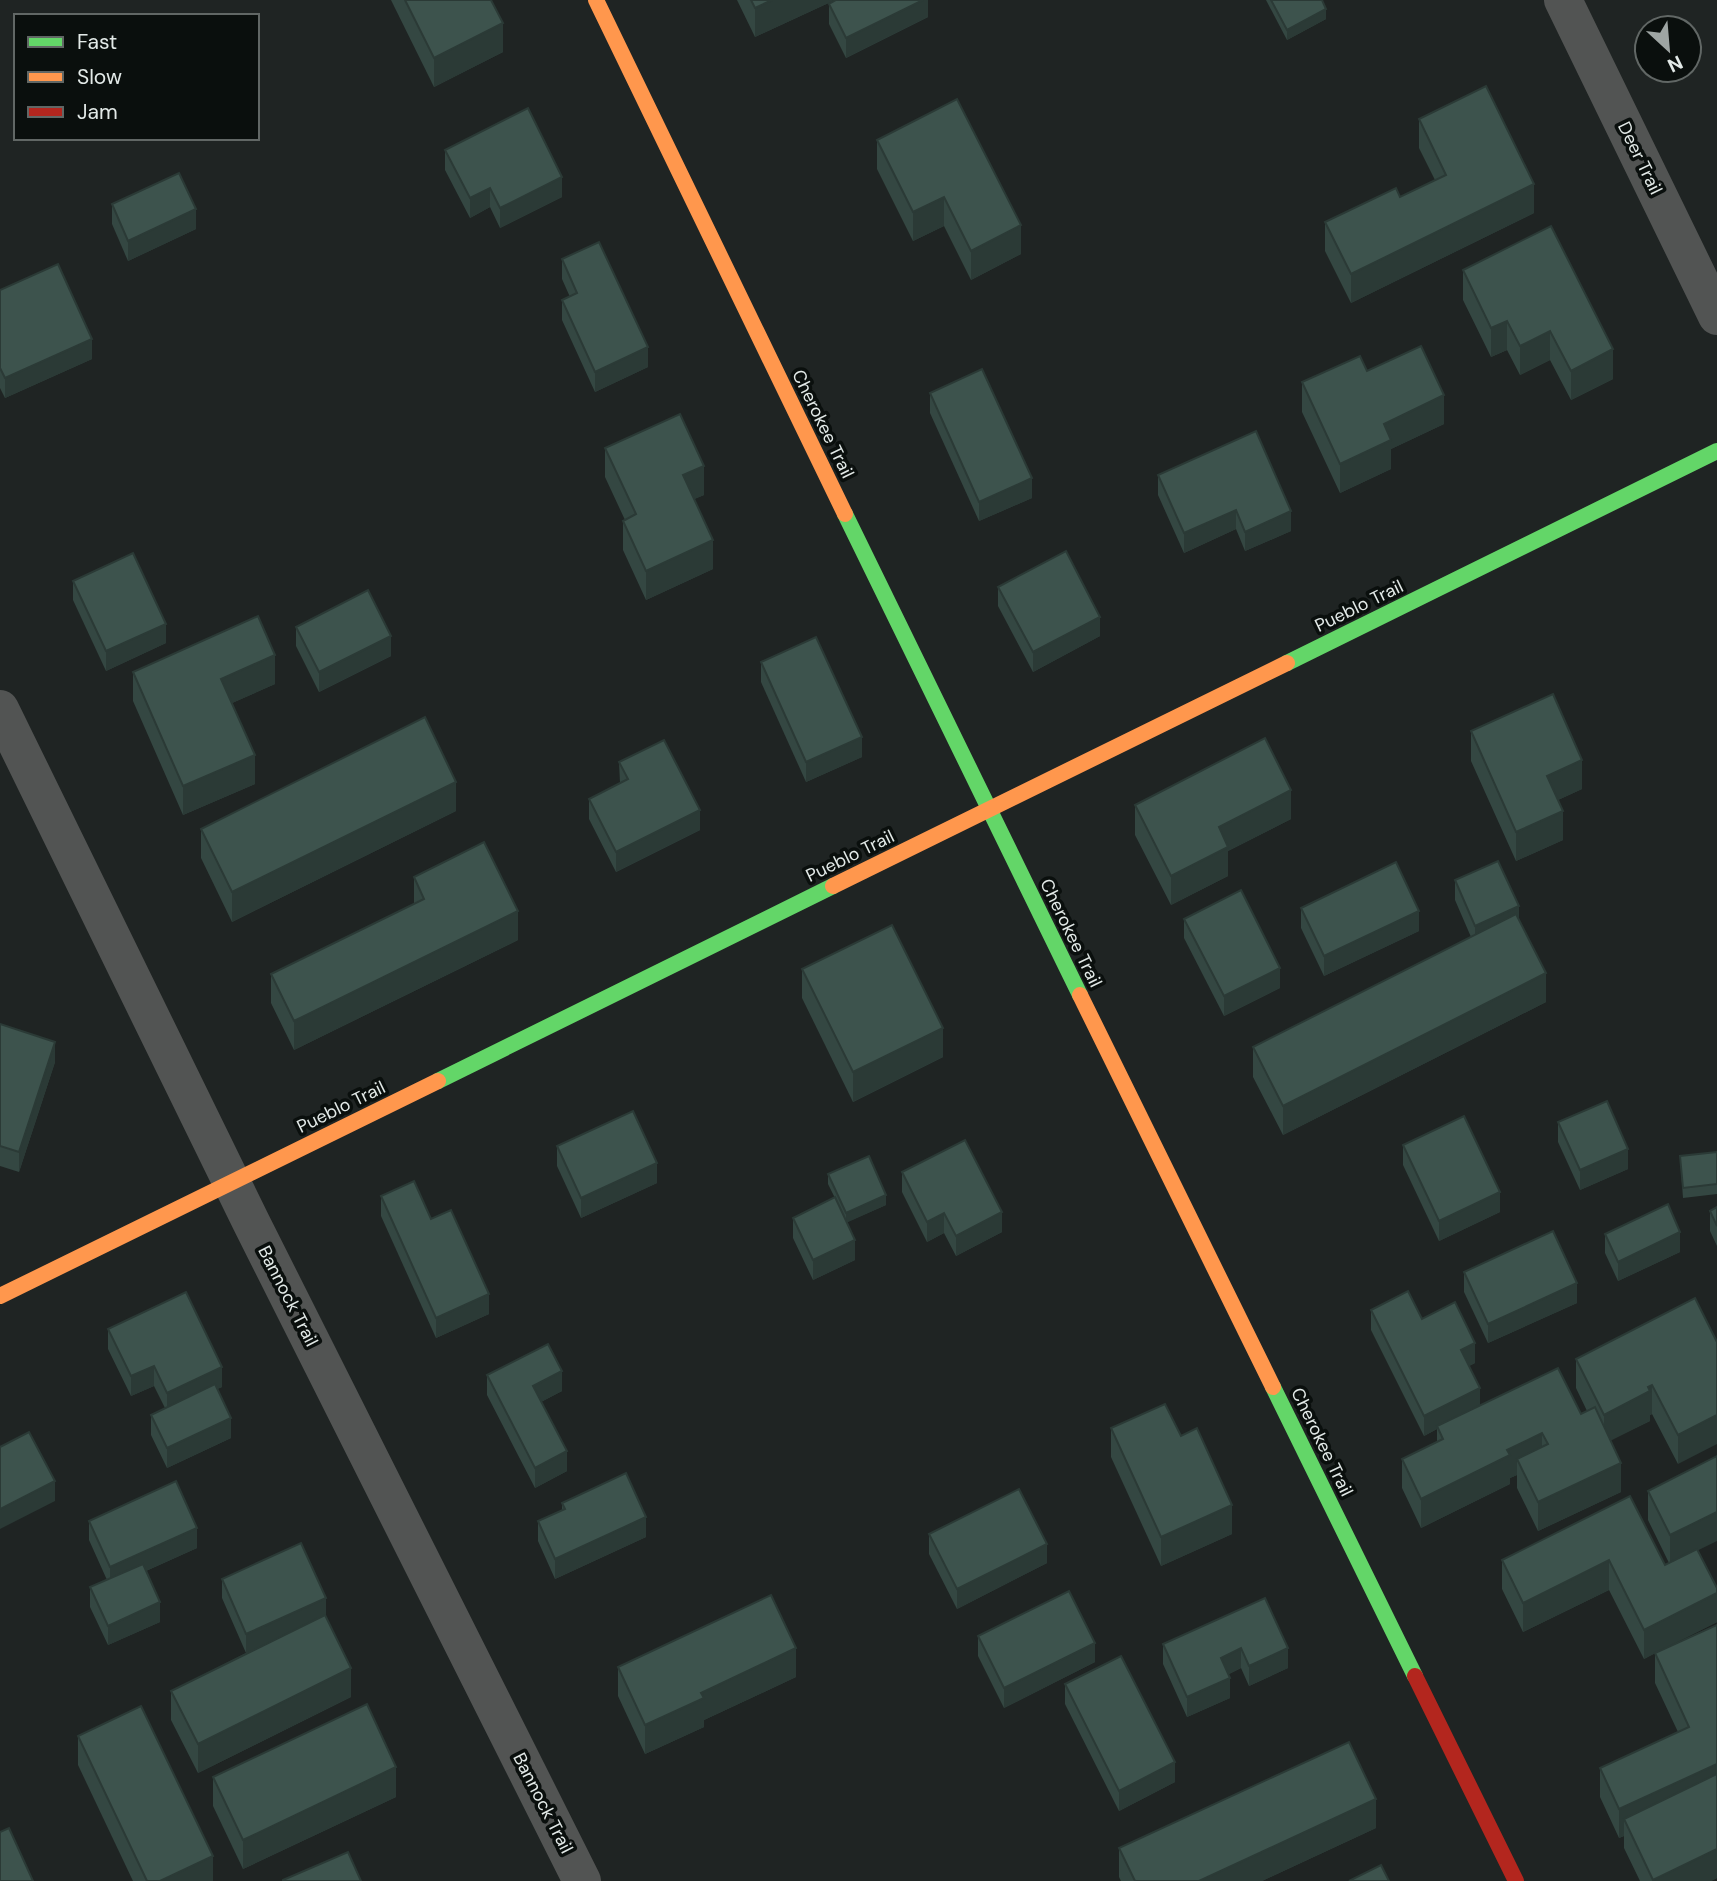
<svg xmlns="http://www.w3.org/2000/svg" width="1717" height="1881" viewBox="0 0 1717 1881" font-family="'DM Sans',sans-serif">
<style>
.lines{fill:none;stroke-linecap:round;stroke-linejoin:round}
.street{stroke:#525453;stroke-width:38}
.fast{stroke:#63d668;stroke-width:16}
.slow{stroke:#ff974d;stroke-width:16}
.jam{stroke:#b3261e;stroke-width:16}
.wall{fill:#344742}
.shaded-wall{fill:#2b3a36}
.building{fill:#3d534d;stroke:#2b3a36;stroke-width:2}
.labels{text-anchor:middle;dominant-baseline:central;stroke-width:7;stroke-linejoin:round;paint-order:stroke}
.street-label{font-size:18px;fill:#e3eae8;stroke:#0a0f0d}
</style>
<rect width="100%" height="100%" fill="#1f2423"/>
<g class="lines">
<g class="street">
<path d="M1563 0 1717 316"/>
<path d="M0 709 251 1222 582 1881"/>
</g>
<g class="fast">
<path d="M845 514 1080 995"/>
<path d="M1287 663 1717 451"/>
<path d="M438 1081 833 886"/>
<path d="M1273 1387 1415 1676"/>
</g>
<g class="slow">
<path d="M596 0 845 514"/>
<path d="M833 886 1287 663"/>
<path d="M1080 995 1273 1387"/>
<path d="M0 1296 438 1081"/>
</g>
<path class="jam" d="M1415 1676 1516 1881"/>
</g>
<g class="wall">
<path d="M391 0H491L503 52 434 87Z"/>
<path d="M737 0H835L755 37Z"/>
<path d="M928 0V17L846 58 829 24V4Z"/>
<path d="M1266 0H1322L1326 19 1287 40Z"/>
<path d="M1419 119 1534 213 1351 303 1325 251V222L1400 197 1435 180 1419 148Z"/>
<path d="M877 140 1021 254 971 280 944 226 913 241 877 169Z"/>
<path d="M445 150 562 197 500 228 490 207 470 218 445 170Z"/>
<path d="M112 204 196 229 128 261 112 224Z"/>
<path d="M1551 226 1613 379 1571 400 1550 360 1520 375 1507 350 1491 357 1463 300V270Z"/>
<path d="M562 259 648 367 595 392 562 320V300L570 297 562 279Z"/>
<path d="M0 290 92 359 5 398 0 388Z"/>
<path d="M1367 371 1444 424 1391 449V469L1340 493 1302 412V382Z"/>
<path d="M930 393 1032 498 979 521 930 413Z"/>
<path d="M605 448 704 495 694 499 713 569 646 600 623 550V521L625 520 605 477Z"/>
<path d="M1158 475 1291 531 1245 551 1236 529 1184 553 1158 495Z"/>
<path d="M73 581 166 643 106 671 73 600Z"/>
<path d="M998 587 1100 636 1033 672 998 606Z"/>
<path d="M296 627 391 656 319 692 296 646Z"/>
<path d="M761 662 862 757 806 782 761 682Z"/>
<path d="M133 672 275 684 232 703 255 784 183 815 133 701Z"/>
<path d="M1471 731 1582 789 1558 800 1563 840 1516 861 1471 761Z"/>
<path d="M619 762 700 830 616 872 589 819V799L620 783Z"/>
<path d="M1135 805 1291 819 1228 851V876L1171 905 1135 835Z"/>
<path d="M456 811 232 922 201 858V829Z"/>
<path d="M414 877 518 940 294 1050 271 1003V974L414 904Z"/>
<path d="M1455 880 1519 919 1546 1002 1283 1135 1253 1077V1047L1471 937 1455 900Z"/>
<path d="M1301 908 1419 931 1324 976 1301 928Z"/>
<path d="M1184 919 1280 988 1224 1016 1184 938Z"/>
<path d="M802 969 943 1057 853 1102 802 998Z"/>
<path d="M0 1024 55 1062 19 1172 0 1166Z"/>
<path d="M1558 1122 1628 1169 1580 1190 1558 1142Z"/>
<path d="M1403 1145 1500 1212 1439 1241 1403 1165Z"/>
<path d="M557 1146 657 1183 581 1218 557 1166Z"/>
<path d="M1717 1152V1194L1683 1198 1680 1156Z"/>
<path d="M902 1172 1002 1232 956 1256 944 1233 927 1242 902 1192Z"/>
<path d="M828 1174 886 1205 847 1222 855 1260 813 1280 793 1238V1218L835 1198 828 1184Z"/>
<path d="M381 1196 489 1314 436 1338 381 1216Z"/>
<path d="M1717 1207V1246L1710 1231V1211Z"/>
<path d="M1605 1234 1680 1252 1618 1281 1605 1253Z"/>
<path d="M1464 1272 1577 1303 1488 1343 1464 1292Z"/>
<path d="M1695 1298 1678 1464 1652 1414 1650 1415V1421L1610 1440 1621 1492 1538 1531 1517 1488V1475L1510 1478V1484L1421 1528 1402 1488V1459L1437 1442V1429L1424 1436 1371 1330V1310L1422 1319 1475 1363 1469 1366 1480 1406 1581 1414 1587 1411 1576 1388V1359Z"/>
<path d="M108 1329 222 1387 217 1389 231 1438 167 1468 151 1435V1415L165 1408 154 1386 131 1396 108 1349Z"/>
<path d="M487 1375 562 1391 541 1402 567 1471 535 1488 487 1395Z"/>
<path d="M1111 1428 1181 1436 1232 1534 1161 1566 1111 1457Z"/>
<path d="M1648 1491 1698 1550 1717 1588V1622L1655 1653 1717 1625V1878L1711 1881H1640L1624 1848V1836L1619 1838 1600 1797V1768L1678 1732 1655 1683V1653L1644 1659 1609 1590 1523 1632 1502 1589V1560L1630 1496 1665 1565 1669 1563 1648 1520Z"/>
<path d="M562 1503 646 1537 555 1579 538 1541V1521L562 1510Z"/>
<path d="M89 1521 197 1548 146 1571 160 1622 108 1645 90 1607V1587L107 1580 89 1540Z"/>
<path d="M929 1534 1047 1563 957 1609 929 1554Z"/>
<path d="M222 1579 326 1616 351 1697 198 1773 171 1720V1691L246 1653 222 1598Z"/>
<path d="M1265 1598 1288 1668 1249 1686 1241 1668 1229 1674 1230 1698 1187 1717 1163 1664V1644Z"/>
<path d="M978 1636 1095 1662 1004 1708 978 1656Z"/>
<path d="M618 1667 796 1677 704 1720V1727L645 1754 618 1696Z"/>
<path d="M1065 1684 1175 1782 1119 1811 1065 1704Z"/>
<path d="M78 1736 213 1881H133L78 1765Z"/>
<path d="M213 1777 396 1797 243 1869 213 1806Z"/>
<path d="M1376 1828 1262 1881H1121L1119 1877V1848Z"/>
</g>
<g class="shaded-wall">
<path d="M772 0H835L755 37V8Z"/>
<path d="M923 0H928V17L846 58V38Z"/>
<path d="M1326 9V19L1287 40V30Z"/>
<path d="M503 23V52L434 87V58Z"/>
<path d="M562 177V197L500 228V208Z"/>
<path d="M1534 184V213L1351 303V274Z"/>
<path d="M490 188V207L470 218V198Z"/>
<path d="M944 197V226L913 241V212Z"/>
<path d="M196 209V229L128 261V241Z"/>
<path d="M1021 225V254L971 280V251Z"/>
<path d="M1507 321V350L1491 357V328Z"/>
<path d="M1550 331V360L1520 375V346Z"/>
<path d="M92 339V359L5 398V378Z"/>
<path d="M648 347V367L595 392V372Z"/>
<path d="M1613 349V379L1571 400V371Z"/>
<path d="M1444 395V424L1391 449V469L1340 493V464L1384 424Z"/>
<path d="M704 466V495L683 504V475Z"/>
<path d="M1032 478V498L979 521V502Z"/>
<path d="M1236 510V529L1184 553V533Z"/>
<path d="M1291 511V531L1245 551V532Z"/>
<path d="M713 540V569L646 600V571Z"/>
<path d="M1100 617V636L1033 672V652Z"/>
<path d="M166 624V643L106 671V651Z"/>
<path d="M391 636V656L319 692V672Z"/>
<path d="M275 655V684L221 708V679Z"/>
<path d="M862 737V757L806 782V762Z"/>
<path d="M255 755V784L183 815V786Z"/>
<path d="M1582 760V789L1547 805V776Z"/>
<path d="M456 782V811L232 922V892Z"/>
<path d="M1291 790V819L1228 851V876L1171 905V876L1219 827Z"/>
<path d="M700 810V830L616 872V852Z"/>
<path d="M1563 811V840L1516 861V832Z"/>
<path d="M1519 906V926L1475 946V926Z"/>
<path d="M518 911V940L294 1050V1021Z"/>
<path d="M1419 911V931L1324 976V956Z"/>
<path d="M1280 968V988L1224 1016V996Z"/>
<path d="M1546 973V1002L1283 1135V1106Z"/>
<path d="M943 1028V1057L853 1102V1072Z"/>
<path d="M55 1042V1062L19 1172V1152Z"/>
<path d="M1628 1149V1169L1580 1190V1170Z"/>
<path d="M657 1163V1183L581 1218V1198Z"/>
<path d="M1500 1192V1212L1439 1241V1221Z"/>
<path d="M886 1195V1205L846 1223V1213Z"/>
<path d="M1002 1212V1232L956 1256V1236Z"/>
<path d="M944 1213V1233L927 1242V1222Z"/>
<path d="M1680 1232V1252L1618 1281V1262Z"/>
<path d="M855 1240V1260L813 1280V1260Z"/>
<path d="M1577 1283V1303L1488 1343V1324Z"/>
<path d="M489 1294V1314L436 1338V1318Z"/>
<path d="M1475 1343V1363L1461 1370V1350Z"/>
<path d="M154 1366V1386L131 1396V1376Z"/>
<path d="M222 1367V1387L167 1413V1393Z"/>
<path d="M562 1371V1391L533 1406V1386Z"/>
<path d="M1652 1385V1414L1650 1415V1421L1604 1444V1415Z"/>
<path d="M1480 1388V1407L1437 1426V1429L1424 1436V1416Z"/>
<path d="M1717 1415V1444L1678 1464V1435Z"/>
<path d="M231 1418V1438L167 1468V1448Z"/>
<path d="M1542 1433V1462L1517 1459V1475L1510 1478V1484L1421 1528V1499L1507 1450Z"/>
<path d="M567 1451V1471L535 1488V1468Z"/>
<path d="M1621 1463V1492L1538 1531V1502Z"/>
<path d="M55 1481V1501L0 1529V1509Z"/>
<path d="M1232 1505V1534L1161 1566V1537Z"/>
<path d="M1717 1512V1541L1670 1564V1535Z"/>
<path d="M646 1517V1537L555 1579V1559Z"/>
<path d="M197 1528V1548L110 1587V1567Z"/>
<path d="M1047 1544V1563L957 1609V1589Z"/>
<path d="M1609 1560V1590L1523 1632V1603Z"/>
<path d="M1717 1593V1622L1644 1659V1630Z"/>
<path d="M326 1598V1618L246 1653V1634Z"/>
<path d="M160 1602V1622L108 1645V1626Z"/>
<path d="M1095 1643V1662L1004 1708V1688Z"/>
<path d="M796 1648V1677L704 1720V1727L645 1754V1725L701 1693Z"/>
<path d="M1241 1648V1668L1221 1678V1658Z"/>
<path d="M1288 1648V1668L1249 1686V1666Z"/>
<path d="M351 1668V1697L198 1773V1744Z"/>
<path d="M1230 1678V1698L1187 1717V1697Z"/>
<path d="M1175 1762V1782L1119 1811V1791Z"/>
<path d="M1717 1764V1793L1624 1819V1836L1619 1838V1809Z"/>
<path d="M396 1767V1797L243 1869V1840Z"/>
<path d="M1376 1799V1828L1262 1881H1199Z"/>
<path d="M1717 1849V1878L1711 1881H1653V1880Z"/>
<path d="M213 1856V1881H160Z"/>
</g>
<g class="building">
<path d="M405 0H491L503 23 434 58Z"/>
<path d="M751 0H772L755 8Z"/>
<path d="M836 0H923L846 38 829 4Z"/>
<path d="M1271 0H1322L1326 9 1287 30Z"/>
<path d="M1486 86 1534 184 1351 274 1325 222 1396 188 1400 197 1446 175 1419 119Z"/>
<path d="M957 99 1021 225 971 251 944 197 913 212 877 140Z"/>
<path d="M528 108 562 177 500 208 490 188 470 198 445 150Z"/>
<path d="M179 173 196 209 128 241 112 204Z"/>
<path d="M1551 226 1613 349 1571 371 1550 331 1520 346 1507 321 1491 328 1463 270Z"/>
<path d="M599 242 648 347 595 372 562 300 577 293 562 259Z"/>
<path d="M58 264 92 339 5 378 0 368V290Z"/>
<path d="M1421 346 1444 395 1384 424 1391 440 1340 464 1302 382 1360 356 1367 371Z"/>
<path d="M982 369 1032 478 979 502 930 393Z"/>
<path d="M680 414 704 466 683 475 713 540 646 571 623 521 636 514 605 448Z"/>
<path d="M1256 431 1291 511 1245 532 1236 510 1184 533 1158 475Z"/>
<path d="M1066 551 1100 617 1033 652 998 587Z"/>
<path d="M133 553 166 624 106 651 73 581Z"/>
<path d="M368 590 391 636 319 672 296 627Z"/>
<path d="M258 616 275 655 221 679 255 755 183 786 133 672Z"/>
<path d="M816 637 862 737 806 762 761 662Z"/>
<path d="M1553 694 1582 760 1547 776 1563 811 1516 832 1471 731Z"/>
<path d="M425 717 456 782 232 892 201 829Z"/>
<path d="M1265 738 1291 790 1219 827 1228 847 1171 876 1135 805Z"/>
<path d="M664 740 700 810 616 852 589 799 628 779 619 762Z"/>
<path d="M484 842 518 911 294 1021 271 974 424 899 414 877Z"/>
<path d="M1498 861 1519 906 1475 926 1455 880Z"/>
<path d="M1396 862 1419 911 1324 956 1301 908Z"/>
<path d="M1241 890 1280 968 1224 996 1184 919Z"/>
<path d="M1516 914 1546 973 1283 1106 1253 1047Z"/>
<path d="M892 925 943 1028 853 1072 802 969Z"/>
<path d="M0 1024 55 1042 19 1152 0 1146Z"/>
<path d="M1607 1101 1628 1149 1580 1170 1558 1122Z"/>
<path d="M633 1111 657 1163 581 1198 557 1146Z"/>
<path d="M1464 1116 1500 1192 1439 1221 1403 1145Z"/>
<path d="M965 1140 1002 1212 956 1236 944 1213 927 1222 902 1172Z"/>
<path d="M1717 1152V1184L1683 1188 1680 1156Z"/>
<path d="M869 1156 886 1195 846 1213 828 1174Z"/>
<path d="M414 1181 431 1219 451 1210 489 1294 436 1318 381 1196Z"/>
<path d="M835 1197 855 1240 813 1260 793 1218Z"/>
<path d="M1668 1204 1680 1232 1618 1262 1605 1234Z"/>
<path d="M1717 1207V1226L1710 1211Z"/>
<path d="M1553 1231 1577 1283 1488 1324 1464 1272Z"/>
<path d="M1408 1291 1422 1319 1455 1302 1475 1343 1461 1350 1480 1388 1424 1416 1371 1310Z"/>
<path d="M186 1292 222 1367 167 1393 154 1366 131 1376 108 1329Z"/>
<path d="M1695 1298 1717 1342V1415L1678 1435 1652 1385 1648 1387 1650 1391 1604 1415 1576 1359Z"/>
<path d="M548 1344 562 1371 533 1386 567 1451 535 1468 487 1375Z"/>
<path d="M1558 1368 1581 1414 1595 1407 1621 1463 1538 1502 1517 1459 1548 1444 1542 1433 1507 1450 1510 1455 1421 1499 1402 1459 1443 1439 1437 1426Z"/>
<path d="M215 1384 231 1418 167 1448 151 1415Z"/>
<path d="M1165 1404 1181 1436 1197 1428 1232 1505 1161 1537 1111 1428Z"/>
<path d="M29 1432 55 1481 0 1509V1447Z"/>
<path d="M1717 1456V1512L1670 1535 1648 1491Z"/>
<path d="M626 1473 646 1517 555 1559 538 1521 565 1509 562 1503Z"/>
<path d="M176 1481 197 1528 110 1567 89 1521Z"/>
<path d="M1019 1489 1047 1544 957 1589 929 1534Z"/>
<path d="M1630 1496 1665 1565 1697 1549 1717 1588V1593L1644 1630 1609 1560 1523 1603 1502 1560Z"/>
<path d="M301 1543 326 1598 246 1634 222 1579Z"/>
<path d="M143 1564 160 1602 108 1626 90 1587Z"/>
<path d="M1069 1591 1095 1643 1004 1688 978 1636Z"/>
<path d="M771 1595 796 1648 701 1693 704 1698 645 1725 618 1667Z"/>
<path d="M1265 1598 1288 1648 1249 1666 1241 1648 1221 1658 1230 1678 1187 1697 1163 1644Z"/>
<path d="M325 1615 351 1668 198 1744 171 1691Z"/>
<path d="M1717 1625V1764L1619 1809 1600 1768 1689 1727 1655 1653Z"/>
<path d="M1121 1656 1175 1762 1119 1791 1065 1684Z"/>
<path d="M367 1704 396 1767 243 1840 213 1777Z"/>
<path d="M141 1706 213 1856 160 1881H147L78 1736Z"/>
<path d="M1349 1742 1376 1799 1199 1881H1135L1119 1848Z"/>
<path d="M1717 1774V1849L1653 1880 1624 1819Z"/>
<path d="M9 1828 33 1881H0V1832Z"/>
<path d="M348 1852 361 1881H283V1880Z"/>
<path d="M1381 1865 1389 1881H1349Z"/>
</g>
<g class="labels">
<g class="street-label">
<text transform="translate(1640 158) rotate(64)">Deer Trail</text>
<text transform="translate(823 424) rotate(64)">Cherokee Trail</text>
<text transform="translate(1359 606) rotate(-26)">Pueblo Trail</text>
<text transform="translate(850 856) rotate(-26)">Pueblo Trail</text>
<text transform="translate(1071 933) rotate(64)">Cherokee Trail</text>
<text transform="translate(341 1107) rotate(-26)">Pueblo Trail</text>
<text transform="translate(288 1296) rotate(63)">Bannock Trail</text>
<text transform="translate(1322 1442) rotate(64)">Cherokee Trail</text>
<text transform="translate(543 1803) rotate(63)">Bannock Trail</text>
</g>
</g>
<rect x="14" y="14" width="245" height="126" fill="#0a0f0d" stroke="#616765" stroke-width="2"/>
<rect x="28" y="37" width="35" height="10" fill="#63d668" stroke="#616765" stroke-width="2"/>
<text x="77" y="49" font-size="21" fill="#e3eae8">Fast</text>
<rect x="28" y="72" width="35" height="10" fill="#ff974d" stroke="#616765" stroke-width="2"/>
<text x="77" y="84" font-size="21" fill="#e3eae8">Slow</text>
<rect x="28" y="107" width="35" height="10" fill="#b3261e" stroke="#616765" stroke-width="2"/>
<text x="77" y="119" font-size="21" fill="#e3eae8">Jam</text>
<g transform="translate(1668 49) rotate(154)"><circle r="33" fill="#0a0f0d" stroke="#616765" stroke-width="2"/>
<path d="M0-5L12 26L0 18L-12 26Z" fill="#9ea5a3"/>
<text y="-10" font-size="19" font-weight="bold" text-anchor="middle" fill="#e3eae8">N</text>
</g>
</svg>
